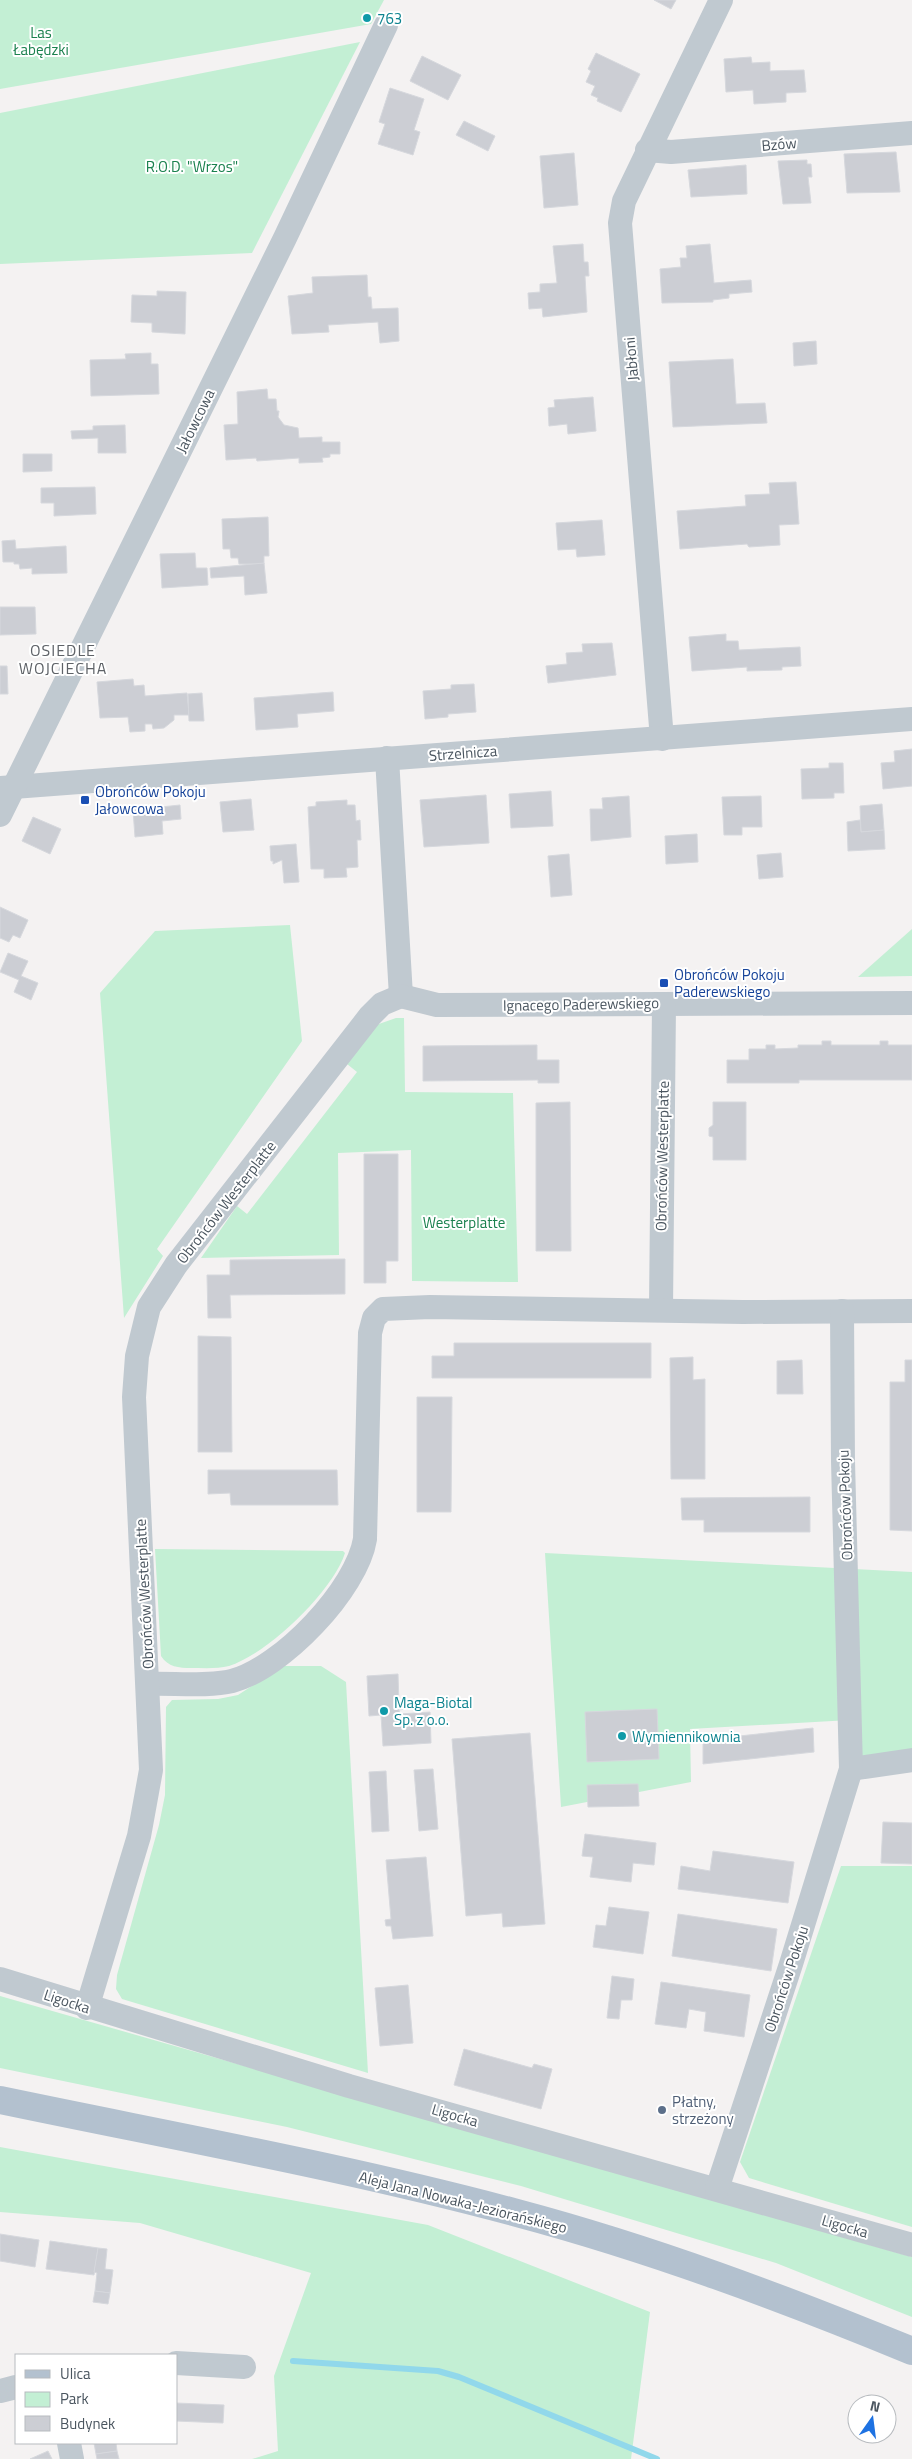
<svg xmlns="http://www.w3.org/2000/svg" width="912" height="2459" viewBox="0 0 912 2459" font-family="'Titillium Web',sans-serif">
<style>
.green{fill:#c3efd4}
.lines{fill:none;stroke-linecap:round;stroke-linejoin:round}
.stream{stroke:#91d8eb;stroke-width:6}
.building{fill:#ccced4;stroke:#d6d8dd}
.minor{stroke:#c0c9d0;stroke-width:24}
.major{stroke:#b3c1cf;stroke-width:28}
.culture-dot{fill:#0f9aa8;stroke:#fff;stroke-width:2}
.transit-dot{fill:#1a4fb4;stroke:#fff;stroke-width:2}
.service-dot{fill:#5c6f8a;stroke:#fff;stroke-width:2}
.labels{text-anchor:middle;dominant-baseline:central;stroke-width:4;stroke-linejoin:round;paint-order:stroke}
.culture-label{font-size:15px;fill:#0d838f;stroke:#fff;text-anchor:start}
.park-label{font-size:15px;fill:#1a814e;stroke:#fff}
.street-label{font-size:15px;fill:#4a555f;stroke:#fff}
.transit-label{font-size:15px;fill:#164399;stroke:#fff;text-anchor:start}
.service-label{font-size:15px;fill:#4e5e75;stroke:#fff;text-anchor:start}
.neighbourhood-label{font-size:16px;letter-spacing:1px;fill:#5e6267;stroke:#fff}
</style>
<rect width="100%" height="100%" fill="#f4f2f2"/>
<g class="green">
<path d="M0 0H384L371 24 0 89Z"/>
<path d="M360 42 252 253 0 264V113Z"/>
<path d="M290 925 302 1041 157 1249 163 1256 124 1318 100 993 155 931Z"/>
<path d="M912 929V976L858 977Z"/>
<path d="M396 1018H404L405 1092 513 1093 518 1282 412 1281 411 1150 338 1153 339 1255 201 1258 237 1206 247 1214 357 1072 347 1064 376 1025Z"/>
<path d="M155 1549 343 1551 345 1553C333 1591 268 1654 229 1666 218 1669 203 1668 191 1668 179 1668 168 1667 161 1656Z"/>
<path d="M545 1553 912 1572V1762L851 1769 850 1720 690 1729 691 1782 561 1807Z"/>
<path d="M282 1666H321L346 1682 368 2073 122 1999 116 1989 117 1975 159 1825 165 1795 166 1707 172 1700 218 1699 238 1695Z"/>
<path d="M841 1866H912V2227L749 2178 740 2162Z"/>
<path d="M0 1996 912 2257V2317L776 2263 521 2186 287 2127 0 2068Z"/>
<path d="M0 2147 428 2225 650 2312 631 2459H252L278 2451 274 2376 311 2273 140 2223 0 2212Z"/>
</g>
<g class="lines">
<path class="stream" d="M293 2361 438 2371 459 2377 657 2459"/>
</g>
<g class="building">
<path d="M654 0H676L671 9Z"/>
<path d="M596 53 640 74 621 112 597 101 598 98 591 95 595 86 586 82 591 71 588 69Z"/>
<path d="M422 56 461 75 448 100 410 81Z"/>
<path d="M751 57 752 63 770 62V71L804 70 806 92 786 93V102L754 104 753 90 726 92 724 59Z"/>
<path d="M390 88 424 99 414 130 420 132 413 155 378 144 385 124 379 122Z"/>
<path d="M464 121 495 136 488 151 456 135Z"/>
<path d="M896 152 900 192 847 193 844 154Z"/>
<path d="M574 153 578 205 544 208 540 156Z"/>
<path d="M807 160V164H811L812 177H808L811 203 783 204 778 161Z"/>
<path d="M746 165 747 194 691 197 688 170Z"/>
<path d="M583 244 584 262H588L589 276H585L587 312 543 317 542 308 529 309 528 293 540 292V284L557 283 553 246Z"/>
<path d="M710 244 714 283 751 280 752 292 729 294V298L713 300V302L662 303 660 269 681 267 680 258H687L686 246Z"/>
<path d="M367 275 368 297H371L372 309 398 308 399 341 380 343 378 322 328 325 329 332 292 334 288 296 313 293 312 277Z"/>
<path d="M157 291 186 292 185 334 152 332V323L131 322 132 295 157 296Z"/>
<path d="M816 341 817 364 794 366 793 343Z"/>
<path d="M151 353V364H158L159 394 91 396 90 360 126 359 125 354Z"/>
<path d="M733 359 736 404 765 403 767 423 673 427 669 362Z"/>
<path d="M267 389 268 399H276L277 411H279L278 417 284 425 298 428 299 438 322 437V442H340V454H330V457L322 458 323 462 299 463V458L257 461 256 458 226 460 224 425 238 424 237 392Z"/>
<path d="M593 397 596 431 568 434 567 424 549 426 548 408 555 407 554 400Z"/>
<path d="M125 425 126 453H98V438L72 439 71 431 93 430V426Z"/>
<path d="M23 454H52V471L23 472Z"/>
<path d="M796 482 799 524 779 525 780 545 749 547 747 544 680 549 677 511 746 506 745 495 770 494 769 483Z"/>
<path d="M95 487 96 514 54 516V503H41V488Z"/>
<path d="M268 517 269 556H264V564H239L238 558H231L230 549H223L222 519Z"/>
<path d="M602 520 605 555 577 557 576 549 558 550 556 523Z"/>
<path d="M15 540 16 549 66 546 67 573 32 574V568L20 569 19 564H14V562H3L2 541Z"/>
<path d="M195 553 196 568H207L208 585 162 588 160 554Z"/>
<path d="M264 563 267 593 245 595 244 576 211 578 210 568Z"/>
<path d="M0 607H35L36 634 0 635Z"/>
<path d="M726 634V641H738L739 650 800 647 801 666 782 667V670L747 671V667L692 671 689 637Z"/>
<path d="M612 643 616 675 548 683 546 666 567 664 566 653 583 652 582 644Z"/>
<path d="M0 666H7L8 694H0Z"/>
<path d="M133 679 134 686 144 685 145 696 187 693 189 715H174V720L164 728 153 729 152 724H145V731L130 732 128 717 100 718 97 682Z"/>
<path d="M474 684 476 712 448 714V717L425 719 423 691 451 689V685Z"/>
<path d="M333 692 334 711 297 714 298 727 256 730 254 698Z"/>
<path d="M202 693 204 721H189L188 694Z"/>
<path d="M912 749V786L883 789 881 763 895 762 894 751Z"/>
<path d="M829 763H843L844 793H834V798L802 799 801 769 829 768Z"/>
<path d="M551 791 553 826 511 828 509 794Z"/>
<path d="M486 795 489 843 424 847 420 800Z"/>
<path d="M629 796 631 837 591 841 590 809H603L602 798Z"/>
<path d="M761 796 762 827H742V835H724L722 797Z"/>
<path d="M251 799 254 830 223 832 220 802Z"/>
<path d="M347 800V805H355L356 821 360 820 361 840H357L358 867 346 868 347 877 324 878V869H311L308 807 316 806V802Z"/>
<path d="M882 804 884 830 861 832 860 806Z"/>
<path d="M180 805 181 819 162 821 163 834 135 837 133 810Z"/>
<path d="M33 817 61 829 50 854 22 841Z"/>
<path d="M860 820 861 832 884 830 885 849 848 851 847 822Z"/>
<path d="M697 834 698 862 666 864 665 836Z"/>
<path d="M296 844 299 882 284 883 282 860 273 864V861H271L270 846Z"/>
<path d="M781 853 783 877 759 879 757 855Z"/>
<path d="M569 854 572 895 551 897 548 856Z"/>
<path d="M0 907 28 920 20 938 13 935 9 942 0 938Z"/>
<path d="M8 953 28 961 21 976 38 983 31 1000 14 992 19 980 0 972Z"/>
<path d="M822 1041H831V1045H880V1041H888V1045H912V1080H799V1083H727V1060H749V1049H766V1045H775V1049L798 1048V1045H822Z"/>
<path d="M537 1045V1060H559V1083H538V1080L423 1081V1046Z"/>
<path d="M570 1102 571 1251H536V1103Z"/>
<path d="M713 1102H746V1160H713V1137L709 1136V1128L713 1125Z"/>
<path d="M364 1154H398V1261H386V1283H364Z"/>
<path d="M345 1259V1294L230 1295 231 1318H208L207 1275H230V1260Z"/>
<path d="M198 1336 231 1337 232 1452H198Z"/>
<path d="M454 1343H651V1378H432V1356H454Z"/>
<path d="M693 1357V1380L705 1379V1479H671L670 1358Z"/>
<path d="M802 1360 803 1394H777V1361Z"/>
<path d="M905 1360H912V1531L890 1530V1382H905Z"/>
<path d="M417 1397H452L451 1512H417Z"/>
<path d="M208 1470H337L338 1505H231L230 1493 208 1494Z"/>
<path d="M810 1497V1532H704V1520H682L681 1498Z"/>
<path d="M398 1674 399 1704H405L406 1709 399 1710 400 1714 430 1712 431 1743 383 1746 381 1715 369 1716 367 1676Z"/>
<path d="M657 1709 659 1759 587 1762 585 1712Z"/>
<path d="M813 1728 814 1752 703 1764V1740Z"/>
<path d="M530 1733 545 1924 503 1927 502 1913 466 1916 452 1739Z"/>
<path d="M433 1769 438 1829 419 1831 414 1770Z"/>
<path d="M386 1771 389 1831 372 1832 369 1772Z"/>
<path d="M638 1784 639 1806 588 1807 587 1785Z"/>
<path d="M883 1822 912 1823V1864L881 1863Z"/>
<path d="M585 1834 656 1843 654 1865 633 1863 631 1882 590 1877 593 1857 582 1856Z"/>
<path d="M713 1851 794 1862 788 1903 678 1889 681 1866 710 1871Z"/>
<path d="M426 1857 433 1936 393 1939 391 1926H386L385 1920 391 1919 386 1860Z"/>
<path d="M609 1907 649 1912 643 1954 593 1947 596 1925 606 1926Z"/>
<path d="M678 1914 777 1929 771 1971 672 1956Z"/>
<path d="M612 1976 634 1979 632 2000H621L619 2019 607 2018Z"/>
<path d="M661 1982 750 1995 744 2037 704 2031 706 2012 689 2009 686 2028 655 2024Z"/>
<path d="M408 1985 413 2043 380 2046 375 1988Z"/>
<path d="M464 2049 532 2068 534 2064 552 2069 541 2109 454 2085Z"/>
<path d="M0 2234 39 2240 35 2267 0 2261Z"/>
<path d="M50 2241 98 2248 94 2275 46 2269Z"/>
<path d="M98 2248 107 2249 105 2269 113 2270 110 2293 95 2291 97 2273 94 2272Z"/>
<path d="M95 2291 110 2293 108 2304 93 2302Z"/>
<path d="M176 2403 224 2405 223 2423 176 2421Z"/>
<path d="M94 2443H116L117 2451 96 2454Z"/>
<path d="M48 2451 52 2459H30Z"/>
<path d="M117 2451 119 2459H97L96 2454Z"/>
</g>
<g class="lines">
<g class="minor">
<path d="M647 150 671 152 912 133"/>
<path d="M662 739 620 223 624 201 721 0"/>
<path d="M387 758 401 996"/>
<path d="M0 788 912 719"/>
<path d="M0 815 285 238 386 25"/>
<path d="M401 996 437 1005 912 1003"/>
<path d="M661 1309 664 1004"/>
<path d="M148 1684C174 1683 207 1687 232 1681 282 1668 357 1589 365 1539L370 1333 374 1318 383 1309 430 1307 743 1312 912 1311"/>
<path d="M851 1769 912 1760"/>
<path d="M0 1979 349 2086 912 2245"/>
<path d="M87 2008 139 1836 151 1770 134 1397 137 1356 149 1307 176 1265 370 1016 382 1004 401 996"/>
<path d="M717 2189 791 1964 851 1769 843 1461 842 1311"/>
<path d="M176 2363 244 2367"/>
<path d="M0 2391 16 2387"/>
<path d="M69 2443 72 2459"/>
</g>
<path class="major" d="M0 2100C172 2136 346 2167 517 2213 652 2249 783 2298 912 2351"/>
</g>
<g class="culture-dot">
<circle cx="367" cy="18" r="5"/>
<circle cx="384" cy="1711" r="5"/>
<circle cx="622" cy="1736" r="5"/>
</g>
<g class="transit-dot">
<rect x="80" y="795" width="10" height="10" rx="2.5"/>
<rect x="659" y="978" width="10" height="10" rx="2.5"/>
</g>
<circle class="service-dot" cx="662" cy="2110" r="5"/>
<g class="labels">
<g class="culture-label">
<text x="377" y="18">763</text>
<text x="394" y="1702">Maga-Biotal<tspan x="394" dy="17">Sp. z o.o.</tspan></text>
<text x="632" y="1736">Wymiennikownia</text>
</g>
<g class="park-label">
<text x="41" y="32">Las<tspan x="41" dy="17">Łabędzki</tspan></text>
<text x="192" y="166">R.O.D. "Wrzos"</text>
<text x="464" y="1222">Westerplatte</text>
</g>
<g class="street-label">
<text transform="translate(779 144) rotate(-5)">Bzów</text>
<text transform="translate(631 359) rotate(-95)">Jabłoni</text>
<text transform="translate(195 421) rotate(-64)">Jałowcowa</text>
<text transform="translate(463 753) rotate(-4)">Strzelnicza</text>
<text transform="translate(581 1004) rotate(-1)">Ignacego Paderewskiego</text>
<text transform="translate(662 1156) rotate(-89)">Obrońców Westerplatte</text>
<text transform="translate(226 1202) rotate(-52)">Obrońców Westerplatte</text>
<text transform="translate(845 1505) rotate(-92)">Obrońców Pokoju</text>
<text transform="translate(144 1594) rotate(-93)">Obrońców Westerplatte</text>
<text transform="translate(786 1979) rotate(-72)">Obrońców Pokoju</text>
<text transform="translate(67 2001) rotate(18)">Ligocka</text>
<text transform="translate(455 2115) rotate(16)">Ligocka</text>
<text transform="translate(463 2202) rotate(14)">Aleja Jana Nowaka-Jeziorańskiego</text>
<text transform="translate(845 2226) rotate(16)">Ligocka</text>
</g>
<g class="transit-label">
<text x="95" y="791">Obrońców Pokoju<tspan x="95" dy="17">Jałowcowa</tspan></text>
<text x="674" y="974">Obrońców Pokoju<tspan x="674" dy="17">Paderewskiego</tspan></text>
</g>
<g class="service-label">
<text x="672" y="2101">Płatny,<tspan x="672" dy="17">strzeżony</tspan></text>
</g>
<g class="neighbourhood-label">
<text x="63" y="650">OSIEDLE<tspan x="63" dy="18">WOJCIECHA</tspan></text>
</g>
</g>
<rect x="15" y="2354" width="162" height="90" fill="#ffffff" stroke="#b7bbbf"/>
<rect x="25" y="2370" width="25" height="8" fill="#b3c1cf" stroke="#b7bbbf"/>
<text x="60" y="2379" font-size="15" fill="#4a555f">Ulica</text>
<rect x="25" y="2392" width="25" height="15" fill="#c3efd4" stroke="#b7bbbf"/>
<text x="60" y="2404" font-size="15" fill="#4a555f">Park</text>
<rect x="25" y="2416" width="25" height="15" fill="#ccced4" stroke="#b7bbbf"/>
<text x="60" y="2429" font-size="15" fill="#4a555f">Budynek</text>
<g transform="translate(872 2419) rotate(14)"><circle r="24" fill="#ffffff" stroke="#b7bbbf"/>
<path d="M0-4L9 19L0 12L-9 19Z" fill="#1e72e2"/>
<text y="-8" font-size="14" font-weight="bold" text-anchor="middle" fill="#4a555f">N</text>
</g>
</svg>
